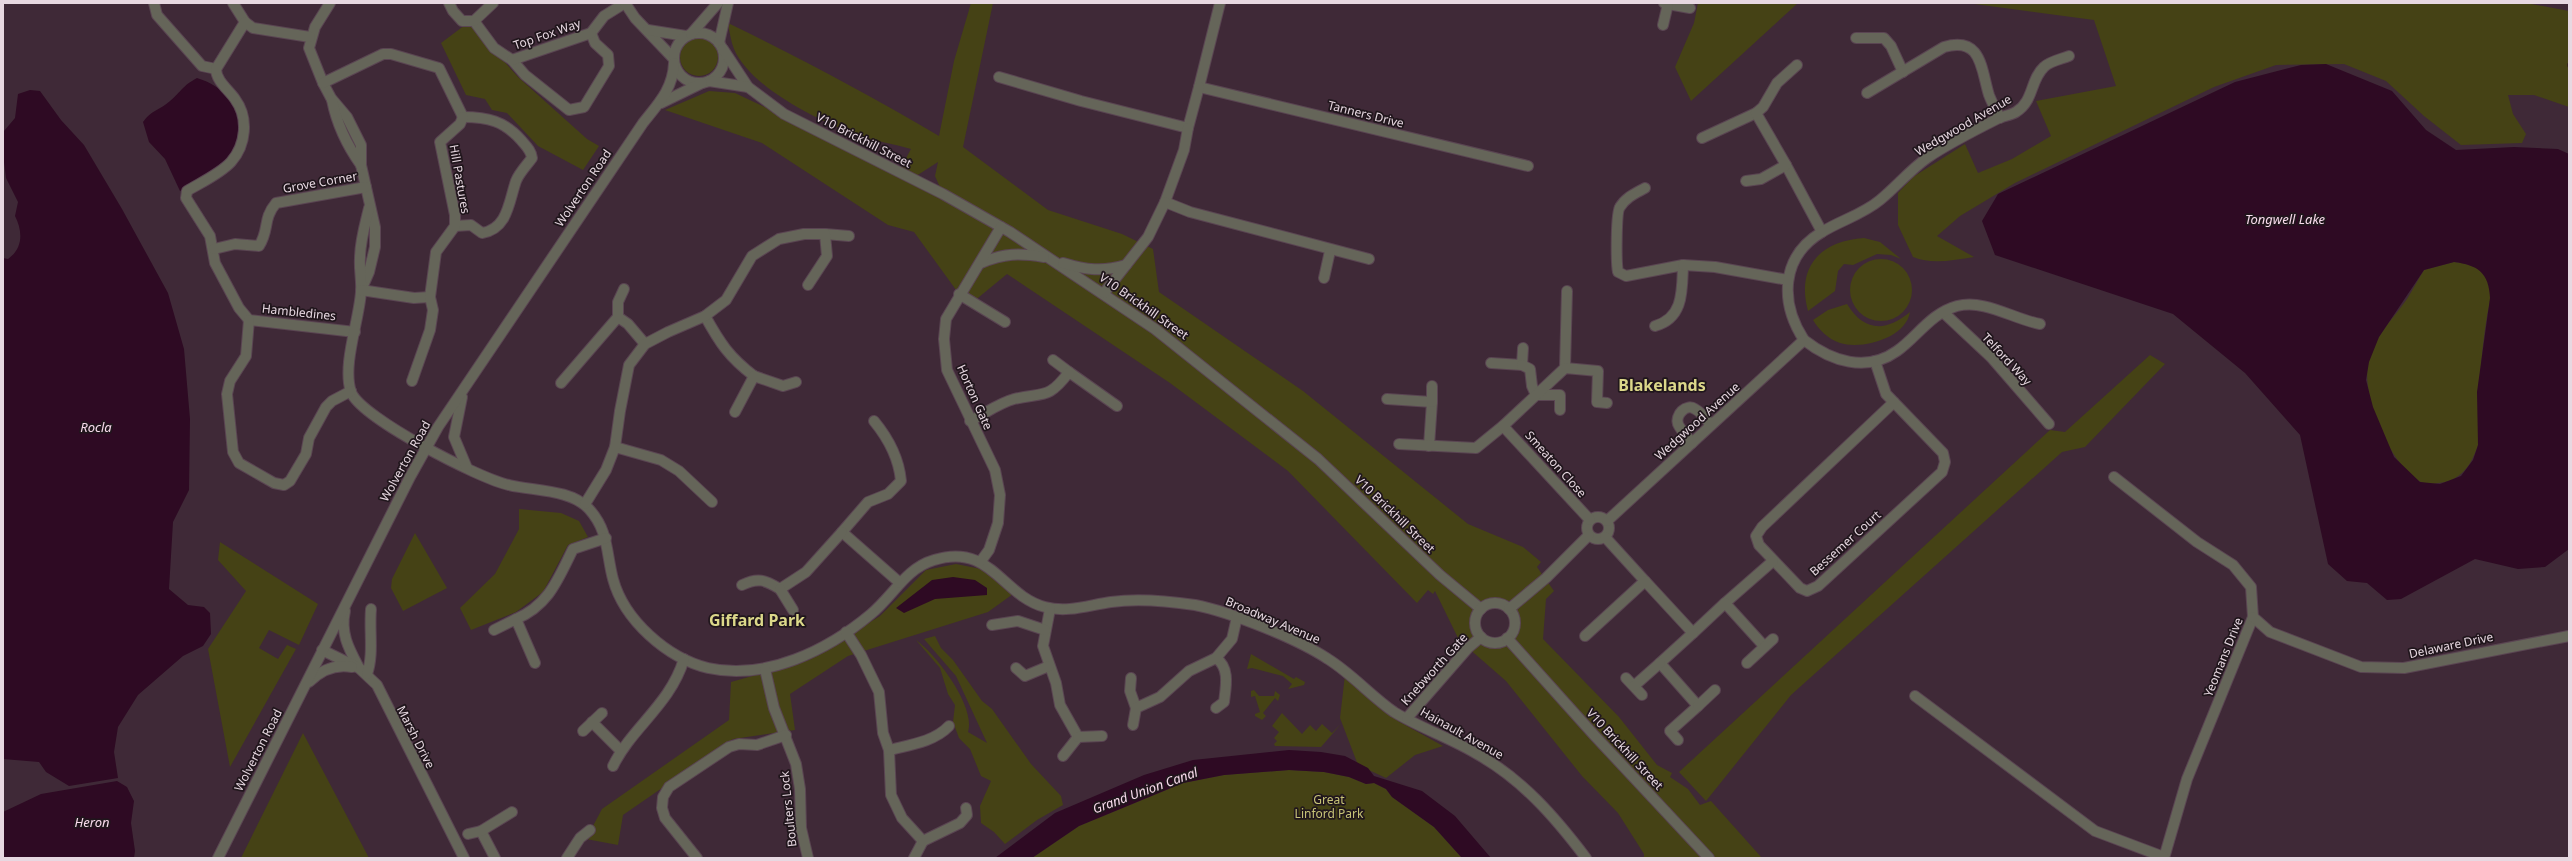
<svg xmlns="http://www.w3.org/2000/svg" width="2572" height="861" viewBox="0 0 2572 861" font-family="'Noto Sans',sans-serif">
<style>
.green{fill:#454215;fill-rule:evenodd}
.water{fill:#2e0a23;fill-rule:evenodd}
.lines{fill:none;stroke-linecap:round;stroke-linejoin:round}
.stream{stroke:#2e0a23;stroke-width:3}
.minor-casing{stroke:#5a4552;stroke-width:12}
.minor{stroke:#656559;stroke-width:10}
.labels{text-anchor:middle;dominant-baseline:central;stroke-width:3.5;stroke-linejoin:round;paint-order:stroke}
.street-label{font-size:12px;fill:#e7d8e1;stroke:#20161c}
.park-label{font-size:12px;fill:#c7c377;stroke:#20161c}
.water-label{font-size:13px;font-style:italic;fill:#f8dbec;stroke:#20161c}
.district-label{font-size:16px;font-weight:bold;fill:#dcd88a;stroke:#20161c}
</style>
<rect width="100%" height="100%" fill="#3f2937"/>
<g class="green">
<path d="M971 3H993L963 147 1048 210 1122 234 1153 249 1159 292 1303 391 1468 524 1523 547 1541 562 1537 567 1554 591 1546 599 1543 639 1619 717 1657 765 1672 773 1670 777 1688 789 1700 805 1711 801 1762 858H1644V854L1618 813 1582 776 1506 681 1459 640 1435 591 1433 594 1428 590 1417 603 1288 471 1170 383 1007 274 973 302 959 294 914 232 888 225 762 143 665 110 709 91 735 93 899 171 911 149C894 144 875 141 858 135 820 122 750 87 734 49 731 42 730 33 728 25L730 24C802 59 871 96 939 136L954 61ZM938 162 935 176 943 194 913 178ZM1490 604 1505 606 1513 618 1511 633 1498 642 1482 638 1475 626 1477 614Z"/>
<path d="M1698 3H1798L1691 101 1675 67 1694 23Z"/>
<path d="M1967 3H2526L2569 11V107L2534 95H2508L2513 114 2526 134 2522 143 2461 145 2424 116 2386 81 2344 64 2276 65 2214 87 2015 183 1960 216 1937 236 1974 257C1954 260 1932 265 1913 257L1898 225V193L1913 177 1965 144 1978 173 2012 159 2051 136 2036 101 2116 86 2094 20Z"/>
<path d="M469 22 518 77 587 139 599 146 583 170 538 146 507 113 492 110 485 99 466 95 441 43Z"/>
<circle cx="699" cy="57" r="19"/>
<path d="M1864 238 1880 242 1901 259 1891 255 1877 254 1853 265 1844 264 1838 271 1835 291 1808 311C1796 267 1820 241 1864 238Z"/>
<circle cx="1881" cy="290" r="31"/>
<path d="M2454 262C2470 264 2482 267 2489 283 2493 293 2489 306 2487 316 2480 359 2478 402 2478 445 2472 462 2466 474 2449 481 2441 483 2426 486 2419 481 2389 462 2362 398 2368 364 2373 338 2393 319 2407 299 2413 289 2418 280 2424 270Z"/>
<path d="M1847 304C1864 332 1886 332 1910 312 1906 338 1862 350 1840 343 1828 339 1819 330 1813 320L1828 310Z"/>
<path d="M2150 355 2165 364 2085 447 2062 452 1791 695 1706 801 1679 772 2050 430 2065 432Z"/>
<path d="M519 509 561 513 579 521 588 537 568 545 543 592 516 612 471 630 460 608 495 574 519 529Z"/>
<path d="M415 533 447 588 403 611 391 588 392 579Z"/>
<path d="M220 542 318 604 299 645 269 630 259 648 278 659 287 645 296 649 230 767 208 649 246 591 218 560Z"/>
<path d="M956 564 981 569 1013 594 988 612 848 656 790 694 795 730 733 739 623 815 618 845 586 839 602 809 729 720 731 682 809 660 880 616 926 570Z"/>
<path d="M935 636 941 648 953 660 982 701 992 709 1031 764 1061 796 1063 805 1037 820 1005 844 994 832 981 823 980 806 991 781 981 776 970 749 959 738 953 722 955 705 948 694 940 668 916 640C937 655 976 707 968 732L987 743 956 676 924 639Z"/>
<path d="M1251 654 1294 679 1296 677 1305 682 1304 685 1288 689 1292 684 1283 676 1252 668 1247 669Z"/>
<path d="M1345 675 1398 721 1443 746 1415 755 1386 778 1358 765 1340 718Z"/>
<path d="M1254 690 1259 696H1274L1275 691 1280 695 1278 701 1275 698 1263 713 1266 716 1262 720 1255 716V714L1260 712 1255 696 1251 697V691Z"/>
<path d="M1282 713 1302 734 1310 725 1316 731 1322 724 1332 733 1341 724 1321 747 1275 746 1274 744 1277 741 1274 738 1279 732 1272 726Z"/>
<path d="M303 733 369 858H241Z"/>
<path d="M1289 770 1324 772 1349 777 1366 784 1374 783 1386 789 1392 797 1434 827 1462 858H1032L1079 826 1183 783 1224 775Z"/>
</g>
<g class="water">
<path d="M2326 64 2392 91 2426 130 2456 150 2514 147 2558 149 2569 154V549L2545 567 2518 569 2475 559 2401 599 2387 600 2367 583 2347 581 2328 564 2300 435 2245 373 2173 314 1995 255 1982 221 1998 194 2235 82 2301 65ZM2454 262C2478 265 2489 273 2490 298L2477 392 2478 445 2473 460 2461 476 2440 484 2420 482 2394 457 2373 407 2366 380 2369 362 2379 337 2424 270Z"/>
<path d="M197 78C240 91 259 136 220 168 209 177 193 184 180 191L165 159 149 142 143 122C151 110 160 110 170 101 182 91 182 86 197 78Z"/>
<path d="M30 90 40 91 61 120 84 145 122 209 168 293 184 349 190 419 189 490 173 522 169 589 188 605 204 607 210 613 211 634 203 646 183 656 138 695 118 727 114 752 118 778 69 786 46 772 39 762 3 759V258L8 259C23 248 23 232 15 216L18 202 6 178 3 154 4 131 15 118 18 94Z"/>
<path d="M953 577 975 580 987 588V595L935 599 904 613 896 608 932 580Z"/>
<path d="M1289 750 1321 752 1345 756 1368 768 1374 776 1422 791 1455 816 1491 858H1462L1434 827 1392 797 1386 789 1374 783 1366 784 1349 777 1324 772 1289 770 1224 775 1183 783 1079 826 1032 858H995L1055 813 1144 775 1193 760Z"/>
<path d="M117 781 127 787 134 801 131 823 135 851 134 858H3V812L41 794Z"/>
</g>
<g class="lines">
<path class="stream" d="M2569 64V66"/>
<defs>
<g id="minor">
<path d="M154 3 157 15 202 66 216 69"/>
<path d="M233 3 245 22"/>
<path d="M330 3 315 27 309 48 323 83 331 98 347 117 361 145V165L375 227V247L369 272 362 288"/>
<path d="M449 3 453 11 462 21H474L494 48 512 60 525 75 569 110 584 107 609 66 608 55 595 43 591 33 604 16 625 3"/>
<path d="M625 3 635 18 674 59"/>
<path d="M1220 3 1199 87 1528 166"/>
<path d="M1668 4 1690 8"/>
<path d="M474 21 493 3"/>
<path d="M1663 25 1668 4 1664 3"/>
<path d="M648 30 686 36"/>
<circle cx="699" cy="58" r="25"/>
<path d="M691 34 718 3"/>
<path d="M310 37 253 28 245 22 216 69C216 81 229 90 235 99 249 118 246 145 231 162 220 174 200 183 187 191L186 198 210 236 215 263 239 308 249 320 355 332"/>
<path d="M1856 38H1884L1891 46 1903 72"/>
<path d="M719 43 728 3"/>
<path d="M723 49 748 87 784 114 943 194 1010 232 1155 329 1318 459 1440 575 1481 609"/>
<path d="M512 60 591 33"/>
<path d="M999 77 1081 101 1188 128 1199 87"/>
<path d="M709 81 748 87"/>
<path d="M323 83 383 54H391L439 68 463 117"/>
<path d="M1867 93 1944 47C1982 36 1981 69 1989 95 1992 103 1996 110 2000 118"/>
<path d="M332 100C337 125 346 144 361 165"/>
<path d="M661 103 702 83"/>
<path d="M1188 128 1184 150 1165 202 1190 212 1369 259"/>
<path d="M1702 138 1756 113"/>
<path d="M1786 165 1822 232"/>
<path d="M1746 181 1761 179 1786 165 1756 113 1763 107 1777 83 1797 65"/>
<path d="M1645 188C1636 193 1626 197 1620 207 1616 212 1616 263 1618 272L1626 276 1683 265C1682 290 1684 318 1655 326"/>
<path d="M369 208C365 225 360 241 360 258 359 269 362 281 361 292 359 321 342 365 351 392 361 418 480 479 509 485 533 491 571 489 589 509 609 531 606 553 613 579 624 620 667 658 708 668 766 681 828 650 871 614 893 596 906 568 934 560 991 542 1002 596 1045 607 1068 613 1089 605 1111 602 1139 598 1168 601 1195 605 1231 612 1298 639 1328 659 1352 674 1371 696 1394 712 1420 728 1451 738 1477 754 1522 779 1555 817 1586 858"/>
<path d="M455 226 471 225 482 233C508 229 509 201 516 181 519 173 527 165 532 158 531 150 526 146 521 140 504 121 488 117 463 117"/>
<path d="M825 234 849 236"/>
<path d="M214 249 235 244 259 246C270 229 262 220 276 203L366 187"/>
<path d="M981 263C1004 253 1020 253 1044 257"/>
<path d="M1063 263C1086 270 1103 272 1126 265"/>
<path d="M1683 265 1715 267 1788 280"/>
<path d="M1324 278 1330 251"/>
<path d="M361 290 414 298 430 297"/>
<path d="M1104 293 1148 237 1165 202"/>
<path d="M959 294 1005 322"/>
<path d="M1944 313 1991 357 2049 424"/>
<path d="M705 316C720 343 729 357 754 376"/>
<path d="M618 317 628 324 645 344"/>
<path d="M249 320 246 356 230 381 227 394 233 452 239 463 274 483 284 485 290 481 306 454 309 438 326 407 332 401 351 391"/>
<path d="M1804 340C1780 303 1780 257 1822 232 1841 220 1862 215 1880 200 1896 187 1910 170 1927 158 1949 143 1975 130 1999 118 2004 116 2011 115 2016 112 2034 101 2030 80 2044 67 2050 61 2062 59 2069 56"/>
<path d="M1053 360 1069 372"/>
<path d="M1875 361 1886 394 1943 453 1945 462 1942 472 1818 586 1807 591 1800 588 1759 545 1756 536 1762 527 1894 402"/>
<path d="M1491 363 1522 365 1523 348"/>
<path d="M1522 365 1530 369 1532 386 1536 395H1560V410"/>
<path d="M1565 368 1567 291"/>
<path d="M412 381 430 330 433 310 430 297 436 252 455 226V215L440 142 460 124 463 117"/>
<path d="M561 383 618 317V302L624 289"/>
<path d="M462 397 454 437 467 468"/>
<path d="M1387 399 1432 402 1429 446"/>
<path d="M1432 402V386"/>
<path d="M735 412 754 376 783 386 796 382"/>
<path d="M874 421C888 438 899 459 901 481L888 494 868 502 842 532 900 583"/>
<path d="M970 421C984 414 999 403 1014 399 1044 392 1048 400 1069 372L1117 406"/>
<path d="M1692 443C1688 437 1681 431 1678 424 1675 415 1686 403 1695 409 1701 412 1707 420 1711 425"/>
<path d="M1399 444 1476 448 1503 426"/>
<path d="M615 447 661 460 679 471 712 502"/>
<path d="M2114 477 2197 542 2233 565 2251 587 2253 617 2187 779 2164 858"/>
<path d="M585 504 606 470 615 447 620 411 629 365 645 344 668 332 705 316 726 300 752 256 779 239 804 234H825L827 256 808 285"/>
<circle cx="1598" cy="528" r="11"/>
<path d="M1590 520 1503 426 1565 368 1598 371 1597 402 1607 403"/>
<path d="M1607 521 1804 340C1831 361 1866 373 1897 351 1917 337 1931 313 1957 306 1985 299 2013 319 2040 324"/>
<path d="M1605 537 1645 581"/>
<path d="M981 561 989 550 998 523 1000 495 995 470 947 370 944 339 946 319 1001 227"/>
<path d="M742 585C758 577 765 580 780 589L806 572 842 532"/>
<path d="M780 589 793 610"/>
<path d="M1725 603 1773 561"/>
<circle cx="1495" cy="623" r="20"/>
<path d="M1050 609 1043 646 1056 683 1060 705 1078 737 1063 756"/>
<path d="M1509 609 1546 578 1589 535"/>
<path d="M345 611C340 633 349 649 359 668"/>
<path d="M2253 617 2270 632 2361 667 2404 668 2569 636"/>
<path d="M516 619C549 605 558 579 573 549L606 538"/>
<path d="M992 625 1018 621 1045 630"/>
<path d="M494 630 516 619 535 663"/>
<path d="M846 632 861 655 879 692 883 733 889 750 891 795 902 818 923 841 914 858"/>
<path d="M1693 633 1725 603 1764 646"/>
<path d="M1585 636 1645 581 1693 633 1660 663 1698 706 1670 731 1678 740"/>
<path d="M1507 638 1594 735 1709 858"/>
<path d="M322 650 359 668 377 685 464 858"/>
<path d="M1747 663 1773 639"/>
<path d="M1016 668 1025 676 1049 666"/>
<path d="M765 669 774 708 796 764 800 789 801 828 808 858"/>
<path d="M367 674C374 654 369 631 371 609"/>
<path d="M1131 678 1130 691 1136 708"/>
<path d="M1626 678 1642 695"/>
<path d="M309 682C321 670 336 664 352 667"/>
<path d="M1634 686 1660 663"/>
<path d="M1915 696 2095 831 2164 857"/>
<path d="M1698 706 1715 690"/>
<path d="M1216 708 1224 702C1226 686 1230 668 1216 658"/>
<path d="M1407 718 1468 648 1481 637"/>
<path d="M592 722 621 751"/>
<path d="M1133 725 1136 708 1160 697 1189 671 1216 658 1232 639 1237 617"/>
<path d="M583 731 602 713"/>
<path d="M1078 737 1102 736"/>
<path d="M889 750C909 745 934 742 949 726"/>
<path d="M613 766C632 727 670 705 684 659"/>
<path d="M481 831 495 858"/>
<path d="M468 834 481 831 512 812"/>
<path d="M923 841 960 823 967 815 966 808"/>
<path d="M218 858 410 477 438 427 643 123C658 104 673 89 674 63"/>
<path d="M567 858 580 838 590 830"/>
<path d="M697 858 665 818 662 808 663 797 669 787 729 747 739 744 757 745 786 735"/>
</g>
</defs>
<use href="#minor" class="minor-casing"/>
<use href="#minor" class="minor"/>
</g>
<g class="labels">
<g class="street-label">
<text transform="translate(547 34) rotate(-19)">Top Fox Way</text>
<text transform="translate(1366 114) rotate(14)">Tanners Drive</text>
<text transform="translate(1963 125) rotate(-30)">Wedgwood Avenue</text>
<text transform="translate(864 140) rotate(27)">V10 Brickhill Street</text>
<text transform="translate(460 179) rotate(80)">Hill Pastures</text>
<text transform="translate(320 182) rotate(-10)">Grove Corner</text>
<text transform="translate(583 188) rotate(-56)">Wolverton Road</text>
<text transform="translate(1144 306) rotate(35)">V10 Brickhill Street</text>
<text transform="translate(299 312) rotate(6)">Hambledines</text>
<text transform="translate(2007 359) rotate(47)">Telford Way</text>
<text transform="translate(975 397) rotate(66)">Horton Gate</text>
<text transform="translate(1697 421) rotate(-42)">Wedgwood Avenue</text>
<text transform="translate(405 461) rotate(-61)">Wolverton Road</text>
<text transform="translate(1556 464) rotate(48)">Smeaton Close</text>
<text transform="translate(1395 514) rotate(44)">V10 Brickhill Street</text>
<text transform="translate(1845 543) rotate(-42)">Bessemer Court</text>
<text transform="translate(1273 620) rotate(23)">Broadway Avenue</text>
<text transform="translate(2451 645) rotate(-12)">Delaware Drive</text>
<text transform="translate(2223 657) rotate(-68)">Yeomans Drive</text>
<text transform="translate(1434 669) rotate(-48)">Knebworth Gate</text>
<text transform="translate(1462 733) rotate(29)">Hainault Avenue</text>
<text transform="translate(416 737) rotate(63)">Marsh Drive</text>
<text transform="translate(1625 749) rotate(47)">V10 Brickhill Street</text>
<text transform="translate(258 750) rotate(-63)">Wolverton Road</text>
<text transform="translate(788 809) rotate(-96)">Boulters Lock</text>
</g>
<g class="park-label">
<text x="1329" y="799">Great<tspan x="1329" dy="14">Linford Park</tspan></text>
</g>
<g class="water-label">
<text x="2285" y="219">Tongwell Lake</text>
<text x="96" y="427">Rocla</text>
<text transform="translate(1145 790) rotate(-20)">Grand Union Canal</text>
<text x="92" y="822">Heron</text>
</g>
<g class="district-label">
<text x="1662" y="385">Blakelands</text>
<text x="757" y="620">Giffard Park</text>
</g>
</g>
<rect width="2572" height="861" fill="none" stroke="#e7d8e1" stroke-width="8"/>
</svg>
